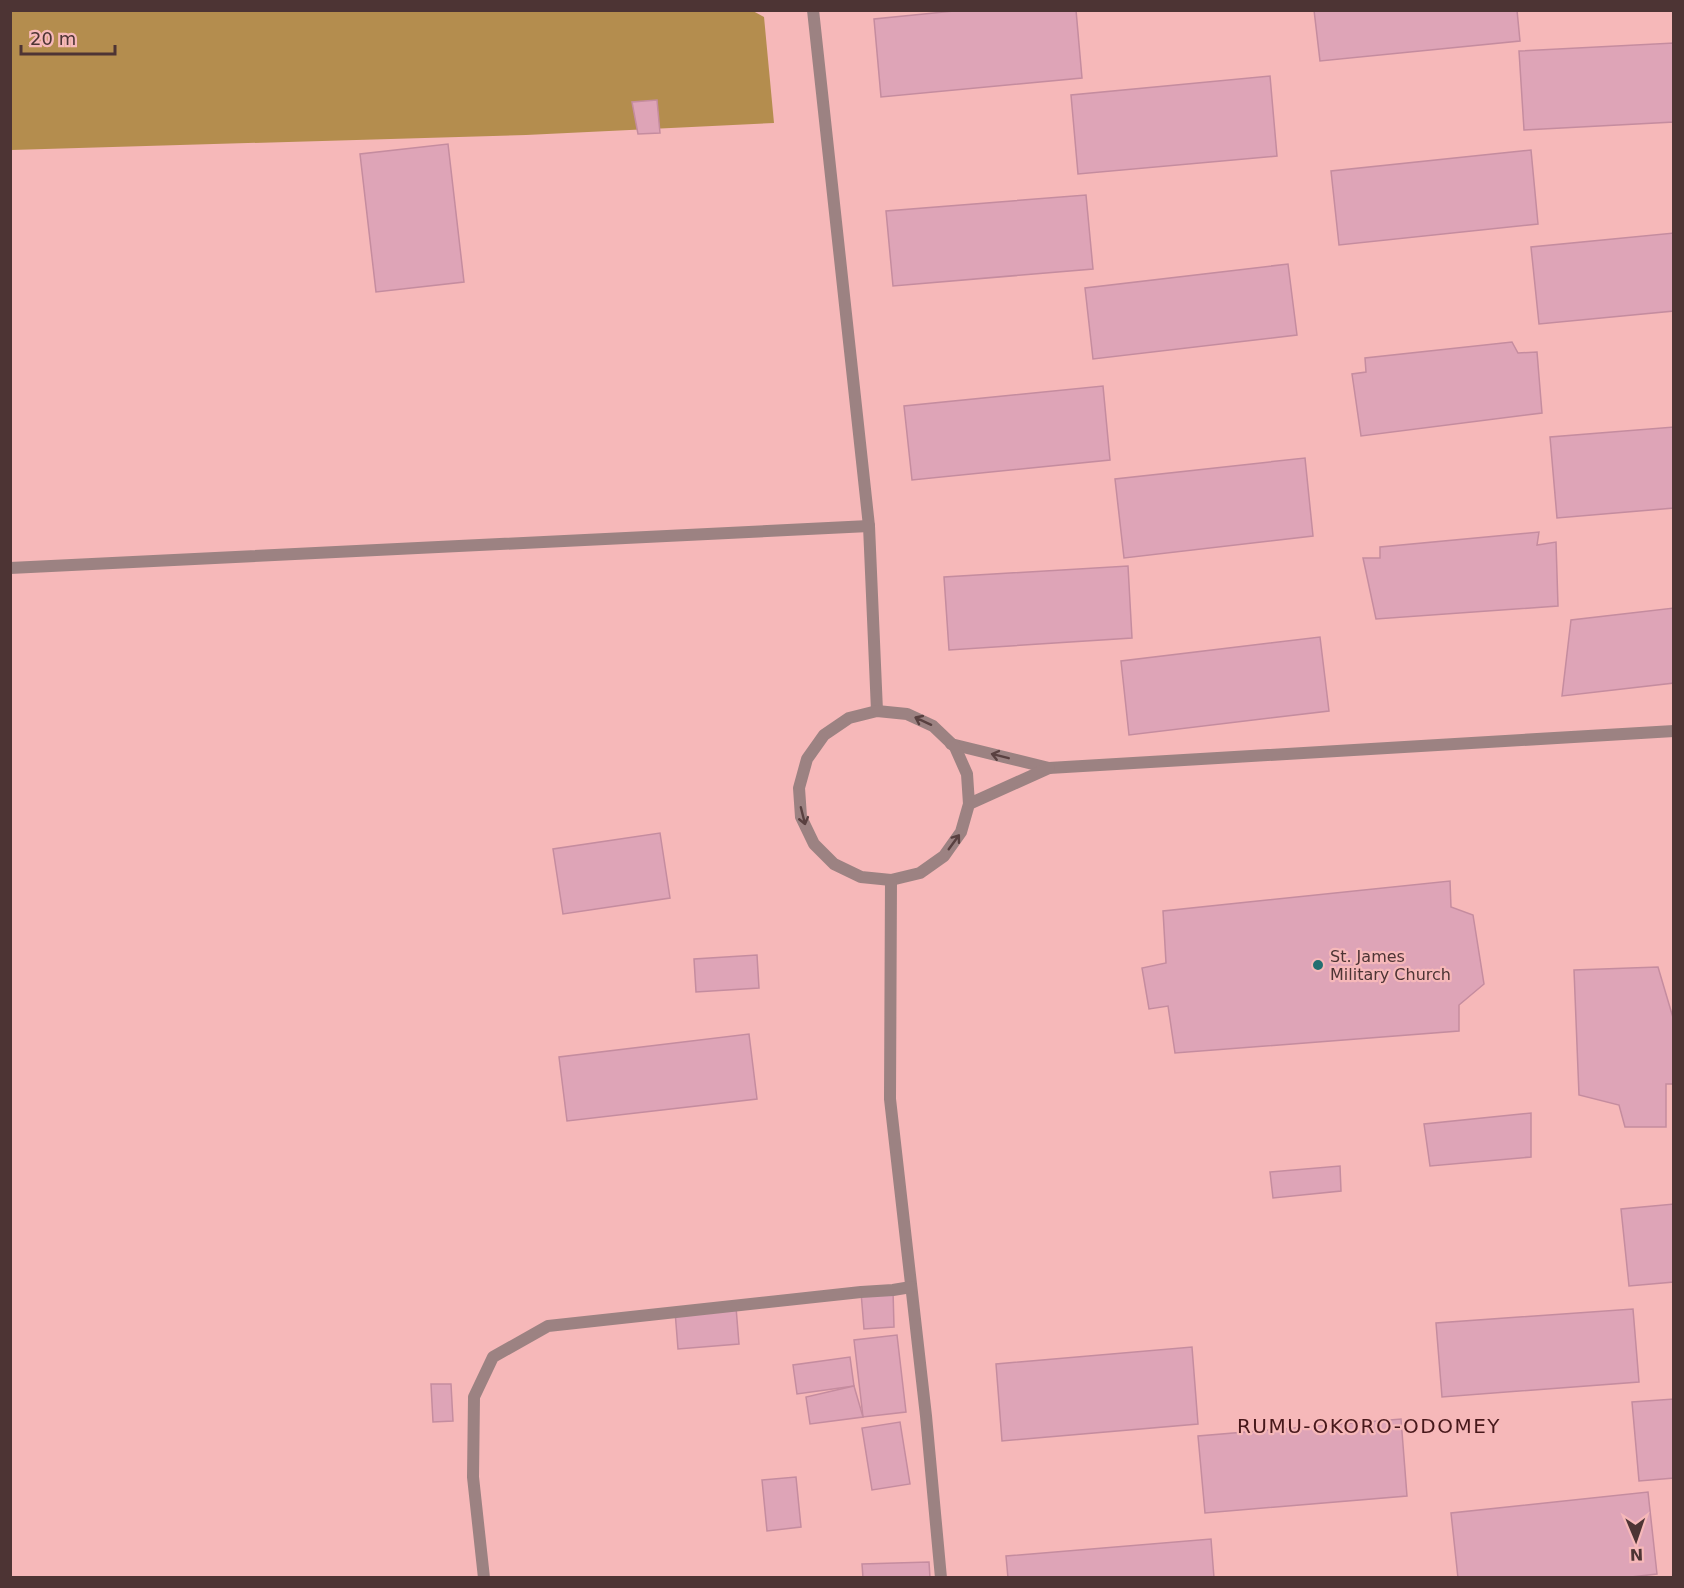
<svg xmlns="http://www.w3.org/2000/svg" width="1684" height="1588" viewBox="0 0 1684 1588" font-family="'DejaVu Sans',sans-serif">
<style>
.forest{fill:#b48d4e}
.building{fill:#dea4b7;stroke:#c58c9f;stroke-width:1.5}
.lines{fill:none;stroke-linecap:round;stroke-linejoin:round}
.street{stroke:#9c8282;stroke-width:12}
.oneway{stroke:#594040}
.poi-dot{fill:#236f71;stroke:#f6b8b9;stroke-width:2}
.labels{text-anchor:middle;dominant-baseline:central;stroke-width:4.5;stroke-linejoin:round;paint-order:stroke}
.poi-label{font-size:16px;fill:#4d3434;stroke:#f6b8b9;text-anchor:start}
.quarter-label{font-size:20px;letter-spacing:1.5px;fill:#47181b;stroke:#f6b8b9}
</style>
<rect width="100%" height="100%" fill="#f6b8b9"/>
<path class="forest" d="M10 11H753L764 17 774 123 526 135 11 150Z"/>
<g class="building">
<path d="M964 10H1076L1082 78 881 97 874 19Z"/>
<path d="M1314 10H1517L1520 41 1320 61Z"/>
<path d="M1674 43V122L1524 130 1519 51Z"/>
<path d="M1270 76 1277 156 1078 174 1071 95Z"/>
<path d="M657 100 660 133 638 134 632 102Z"/>
<path d="M448 144 464 282 376 292 360 154Z"/>
<path d="M1531 150 1538 224 1339 245 1331 171Z"/>
<path d="M1086 195 1093 269 893 286 886 211Z"/>
<path d="M1674 233V311L1539 324 1531 247Z"/>
<path d="M1288 264 1297 335 1093 359 1085 288Z"/>
<path d="M1512 342 1518 353 1537 352 1542 413 1361 436 1352 374 1366 372 1365 358Z"/>
<path d="M1103 386 1110 460 912 480 904 406Z"/>
<path d="M1674 427V508L1557 518 1550 437Z"/>
<path d="M1305 458 1313 536 1124 558 1115 479Z"/>
<path d="M1539 532 1537 545 1556 542 1558 606 1376 619 1363 558H1380V547Z"/>
<path d="M1128 566 1132 638 949 650 944 577Z"/>
<path d="M1674 608V683L1562 696 1571 620Z"/>
<path d="M1320 637 1329 711 1129 735 1121 661Z"/>
<path d="M660 833 670 898 563 914 553 849Z"/>
<path d="M1450 881 1451 907 1473 915 1484 984 1459 1005V1031L1175 1053 1168 1006 1149 1009 1142 968 1166 963 1163 911Z"/>
<path d="M757 955 759 988 696 992 694 959Z"/>
<path d="M1658 967 1674 1021V1084H1666V1127H1625L1619 1105 1579 1095 1574 970Z"/>
<path d="M749 1034 757 1099 567 1121 559 1057Z"/>
<path d="M1531 1113V1157L1430 1166 1424 1124Z"/>
<path d="M1340 1166 1341 1191 1273 1198 1270 1172Z"/>
<path d="M1674 1204V1282L1629 1286 1621 1209Z"/>
<path d="M893 1290 894 1327 864 1329 861 1292Z"/>
<path d="M736 1307 739 1344 678 1349 675 1311Z"/>
<path d="M1633 1309 1639 1382 1442 1397 1436 1323Z"/>
<path d="M897 1335 906 1412 863 1417 854 1340Z"/>
<path d="M1192 1347 1198 1424 1002 1441 996 1364Z"/>
<path d="M850 1357 854 1386 797 1394 793 1365Z"/>
<path d="M431 1384H451L453 1421 433 1422Z"/>
<path d="M854 1386 863 1417 810 1424 806 1397Z"/>
<path d="M1674 1399V1478L1639 1481 1632 1402Z"/>
<path d="M1401 1419 1407 1496 1205 1513 1198 1436Z"/>
<path d="M900 1422 910 1484 872 1490 862 1428Z"/>
<path d="M796 1477 801 1527 767 1531 762 1480Z"/>
<path d="M1648 1492 1657 1574 1622 1578H1458L1451 1513Z"/>
<path d="M1211 1539 1214 1578H1008L1006 1556Z"/>
<path d="M929 1562 930 1578H863L862 1564Z"/>
</g>
<g class="lines">
<g class="street">
<path d="M813 10 869 526 877 711"/>
<path d="M10 568 869 526"/>
<path d="M951 744 1049 768 1674 731"/>
<path d="M969 804 967 774 955 747 933 726 907 714 877 711 849 718 824 735 807 759 799 788 801 817 814 844 834 864 861 877 891 880 920 873 944 856 961 832 969 804 1049 768"/>
<path d="M891 880 890 1099 926 1416 941 1578"/>
<path d="M484 1578 473 1477 474 1397 493 1357 548 1326 861 1292 893 1290 911 1287"/>
</g>
</g>
<defs><path id="oneway-shaft" d="M-6 0H5M1.5-3L5.5 0L1.5 3" fill="none" stroke-width="1.6" stroke-linecap="round" stroke-linejoin="round" transform="scale(1.5)"/></defs>
<g class="oneway">
<use href="#oneway-shaft" transform="translate(923 721) rotate(-155)"/>
<use href="#oneway-shaft" transform="translate(1000 756) rotate(-166)"/>
<use href="#oneway-shaft" transform="translate(803 816) rotate(76)"/>
<use href="#oneway-shaft" transform="translate(954 842) rotate(-54)"/>
</g>
<circle class="poi-dot" cx="1318" cy="965" r="6"/>
<g class="labels">
<g class="poi-label">
<text x="1330" y="956">St. James<tspan x="1330" dy="18">Military Church</tspan></text>
</g>
<g class="quarter-label">
<text x="1369" y="1426">RUMU-OKORO-ODOMEY</text>
</g>
</g>
<rect width="1684" height="1588" fill="none" stroke="#4d3434" stroke-width="24"/>
<g transform="translate(1636 1540) rotate(178)" stroke="#f6b8b9" stroke-width="4.5" paint-order="stroke">
<path d="M0-4.5L10 22L0 15L-10 22Z" fill="#4d3434"/>
<text y="-9" font-size="16" font-weight="bold" text-anchor="middle" fill="#4d3434">N</text>
</g>
<path d="M21 45v9h94v-9" fill="none" stroke="#4d3434" stroke-width="3"/>
<text x="30" y="45" font-size="18" fill="#4d3434" stroke="#f6b8b9" stroke-width="4.5" paint-order="stroke">20 m</text>
</svg>
